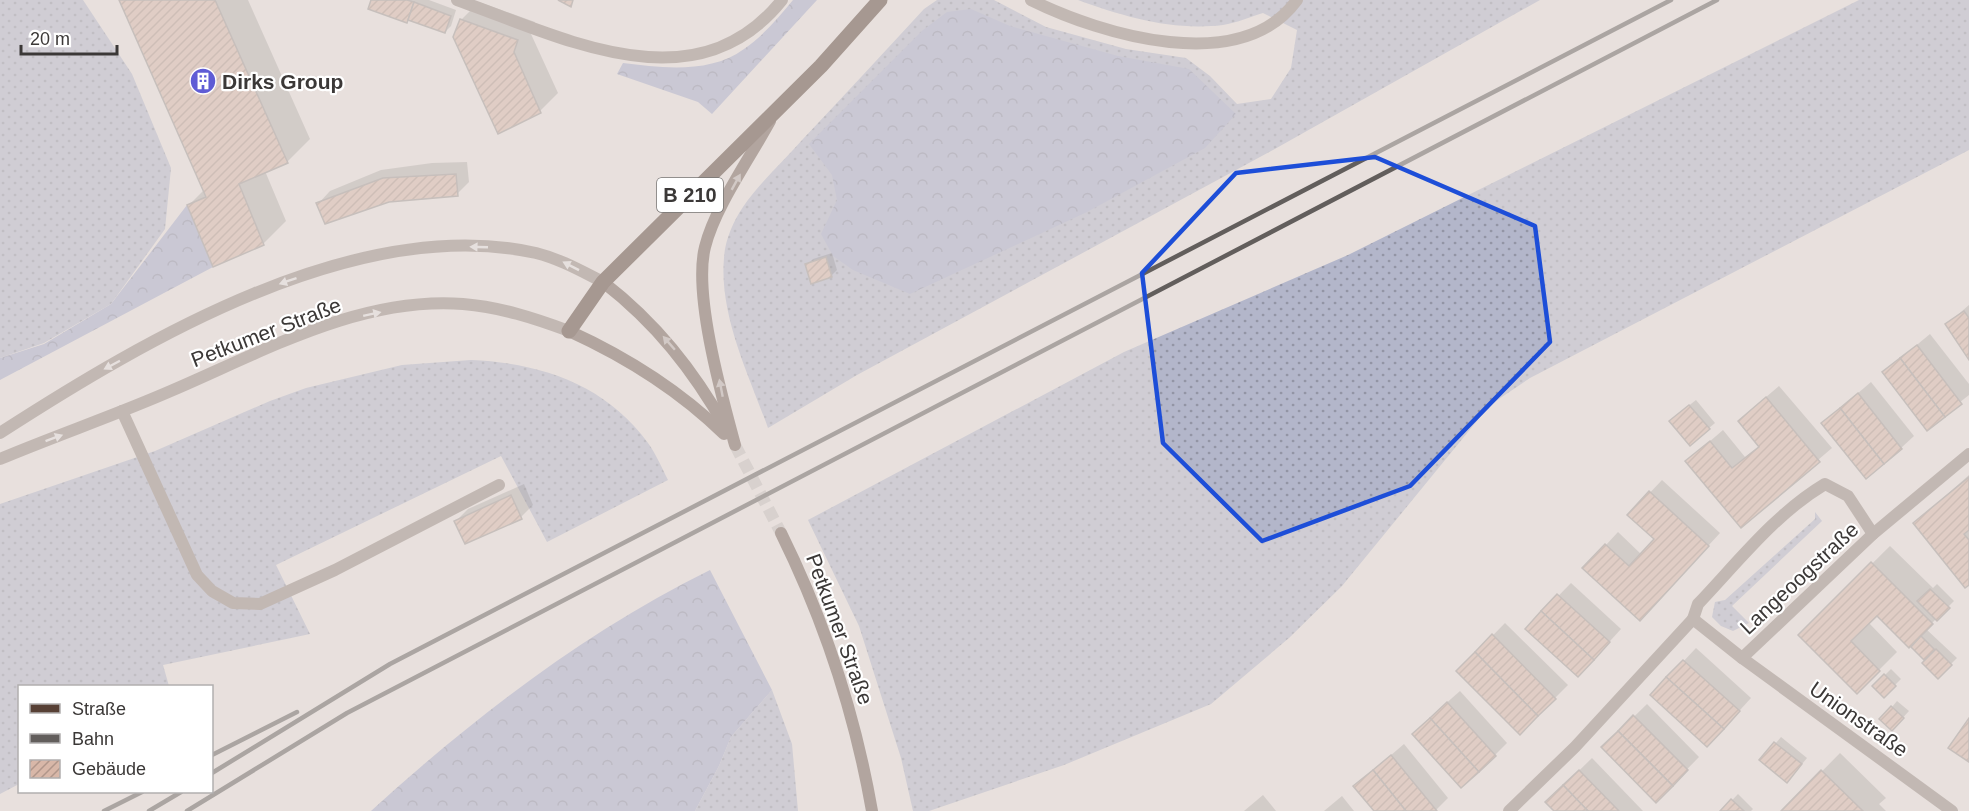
<svg xmlns="http://www.w3.org/2000/svg" width="1969" height="811" viewBox="0 0 1969 811" font-family="Arial,sans-serif">
<style>
.grass{fill:url(#grass-dots)}
.forest{fill:url(#forest-crowns)}
.shadow{fill:#0003}
.building{fill:url(#building-hatch);stroke:#9f9895;stroke-width:1.5}
.lines{fill:none;stroke-linecap:round;stroke-linejoin:round}
.secondary-tunnel{stroke:#c5bebc;stroke-width:12;stroke-dasharray:12 6;stroke-linecap:butt}
.service{stroke:#968882;stroke-width:12}
.minor{stroke:#968882;stroke-width:12}
.tertiary{stroke:#968882;stroke-width:12}
.secondary{stroke:#725e55;stroke-width:12}
.primary{stroke:#574035;stroke-width:15}
.rail{stroke:#625e5c;stroke-width:4.5}
.oneway{fill:#b8aeaa}
.oneway2{fill:#e5e1e0}
.marked{fill:none;stroke:#1d4ed8;stroke-width:4.5;stroke-linejoin:round}
.labels{text-anchor:middle;dominant-baseline:central;stroke-width:4.5;stroke-linejoin:round;paint-order:stroke}
.shield{fill:#fff;stroke:#767473;stroke-width:1.5}
.shield-label{font-size:20px;font-weight:bold;fill:#3b3837}
.poi-label{font-size:21px;font-weight:bold;fill:#3b3837;stroke:#fff;text-anchor:start}
.street-label{font-size:21px;fill:#3b3837;stroke:#fff}
</style>
<defs>
<pattern id="grass-dots" width="8" height="8" patternUnits="userSpaceOnUse" patternTransform="scale(1.5)"><rect width="8" height="8" fill="#b3b6ca"/><path d="M2 2h.1M6 6h.1" fill="none" stroke="#9395a5" stroke-width="1.8" stroke-linecap="round"/></pattern>
<pattern id="forest-crowns" width="20" height="18" patternUnits="userSpaceOnUse" patternTransform="scale(1.5)"><rect width="20" height="18" fill="#a7abca"/><path d="M2 6a3 3 0 1 1 6 0M12 15a3 3 0 1 1 6 0" fill="none" stroke="#898ca5"/></pattern>
<pattern id="building-hatch" width="6" height="6" patternUnits="userSpaceOnUse" patternTransform="scale(1.5)"><rect width="6" height="6" fill="#d8b7a8"/><path d="M-1 1l2-2M0 6l6-6M5 7l2-2" fill="none" stroke="#b0968a"/></pattern>
</defs>
<rect width="100%" height="100%" fill="#e8e0dd"/>
<g class="grass">
<path d="M0 0H83L132 74 171 168 165 229 111 304 44 343 0 358Z"/>
<path d="M937 0H994L1046 27 1126 49 1186 58 1210 76 1237 104 1271 99 1291 68 1297 30 1263 13C1250 17 1236 23 1223 25 1172 31 1125 17 1078 0H1540L1273 150 857 375 768 428C749 375 719 315 724 258 725 240 733 222 743 207 759 183 784 161 803 139 844 96 884 52 924 9Z"/>
<path d="M1859 0H1969V150L1530 378 1490 405 1342 586 1289 638 1211 704 1064 765 929 811H913L901 758 859 626 808 520 1124 352 1348 255Z"/>
<path d="M471 360C541 363 606 385 648 443 656 454 662 468 668 480L547 542 501 456 276 565 310 634 163 665 169 686H20L19 784 0 794V504L155 451 270 401 306 388 402 365Z"/>
<path d="M1815 512 1822 521 1732 606 1749 623 1733 631 1721 626 1712 617 1715 602 1725 600 1815 519Z"/>
<path d="M772 690 792 744 798 811H695L719 766 731 737Z"/>
</g>
<g class="forest">
<path d="M793 0H817L712 114 698 102 617 74 623 63C662 68 710 74 744 49 763 36 778 18 793 0Z"/>
<path d="M971 9 1010 26 1118 56 1189 69 1236 114 1205 148 1087 212 910 294 853 270 833 256 821 234 837 200 832 175 809 144 923 30 947 12Z"/>
<path d="M187 205 213 267 0 380V358L44 344 111 304Z"/>
<path d="M710 570 772 690 731 737 719 766 695 811H371C473 718 586 631 710 570Z"/>
</g>
<g class="shadow">
<path d="M121 0H248L310 139 287 162 265 171 286 221 263 244 188 206 205 189Z"/>
<path d="M372 0H429L456 10 451 26 445 32 369 8Z"/>
<path d="M479 2 535 22 531 34 558 93 540 111 461 20Z"/>
<path d="M467 162 469 182 457 194 318 204 330 191 381 170 432 163Z"/>
<path d="M832 253 837 270 831 276 807 265 813 259Z"/>
<path d="M1969 305V358L1947 324Z"/>
<path d="M1930 334 1969 384V395L1927 428 1884 372Z"/>
<path d="M1871 382 1914 436 1901 448 1823 423Z"/>
<path d="M1779 386 1832 448 1741 526 1687 461 1723 430 1745 457 1760 445 1752 409Z"/>
<path d="M1696 400 1715 423 1709 428 1677 415Z"/>
<path d="M1969 475V583L1915 523Z"/>
<path d="M1662 480 1720 533 1652 607 1606 545 1618 532 1642 555 1656 539 1629 515Z"/>
<path d="M524 484 533 505 521 517 456 521 468 509Z"/>
<path d="M1890 546 1933 588 1937 584 1954 601 1926 629 1957 658 1938 677 1913 647 1918 641 1877 613 1868 622 1897 652 1857 692 1800 635Z"/>
<path d="M1571 583 1621 629 1590 663 1527 628Z"/>
<path d="M1505 623 1568 685 1520 733 1458 671Z"/>
<path d="M1696 648 1751 698 1719 733 1652 695Z"/>
<path d="M1891 669 1901 679 1884 696 1874 686Z"/>
<path d="M1460 691 1507 743 1495 755 1426 721Z"/>
<path d="M1897 701 1909 711 1898 723 1892 707Z"/>
<path d="M1647 704 1699 757 1656 801 1603 747Z"/>
<path d="M1781 737 1807 758 1793 775 1761 760Z"/>
<path d="M1404 744 1448 798 1435 811H1376L1355 786Z"/>
<path d="M1840 753 1886 798 1879 804 1886 811H1783Z"/>
<path d="M1592 758 1643 811H1556L1547 802Z"/>
<path d="M1738 794 1753 809 1751 811H1722Z"/>
<path d="M1263 795 1276 811H1244Z"/>
<path d="M1342 796 1354 811H1324Z"/>
</g>
<g class="building">
<path d="M119 0H215L288 163 239 184 264 245 213 267 187 205 206 197Z"/>
<path d="M371 0H407L414 2 407 23 368 9Z"/>
<path d="M558 0H573L571 7Z"/>
<path d="M414 2 451 16 445 33 408 20Z"/>
<path d="M460 19 518 40 514 52 541 113 498 134 453 37Z"/>
<path d="M456 174 458 196 389 202 325 224 316 203 383 178Z"/>
<path d="M826 257 832 277 811 284 805 264Z"/>
<path d="M1964 311 1969 318V360L1945 324Z"/>
<path d="M1917 345 1962 404 1945 417 1900 358Z"/>
<path d="M1900 358 1945 417 1927 431 1882 372Z"/>
<path d="M1858 393 1902 449 1884 464 1840 408Z"/>
<path d="M1766 397 1820 462 1741 528 1685 461 1710 441 1732 468 1759 447 1738 421Z"/>
<path d="M1689 405 1710 429 1690 446 1669 421Z"/>
<path d="M1840 408 1884 464 1866 479 1821 423Z"/>
<path d="M1969 477V530L1964 534 1969 540V585L1965 588 1913 523Z"/>
<path d="M1649 491 1709 546 1640 621 1582 568 1605 544 1629 566 1654 539 1627 515Z"/>
<path d="M511 495 522 519 465 544 454 521Z"/>
<path d="M1871 562 1933 624 1909 648 1877 616 1851 641 1880 671 1857 694 1798 635Z"/>
<path d="M1930 589 1950 608 1937 621 1917 601Z"/>
<path d="M1557 594 1610 642 1594 660 1541 611Z"/>
<path d="M1541 611 1594 660 1578 677 1525 629Z"/>
<path d="M1492 634 1556 699 1538 716 1475 652Z"/>
<path d="M1921 636 1935 650 1924 660 1911 647Z"/>
<path d="M1936 649 1952 665 1938 679 1922 663Z"/>
<path d="M1475 652 1538 716 1520 735 1456 671Z"/>
<path d="M1683 660 1740 711 1724 729 1666 677Z"/>
<path d="M1884 674 1896 686 1884 698 1872 686Z"/>
<path d="M1666 677 1724 729 1707 747 1650 695Z"/>
<path d="M1447 702 1496 756 1479 772 1430 718Z"/>
<path d="M1891 706 1904 718 1892 731 1879 719Z"/>
<path d="M1633 715 1688 770 1673 786 1618 731Z"/>
<path d="M1430 718 1479 772 1461 788 1412 734Z"/>
<path d="M1969 718V762L1948 748Z"/>
<path d="M1618 731 1673 786 1656 803 1601 747Z"/>
<path d="M1774 742 1802 764 1787 783 1759 760Z"/>
<path d="M1391 755 1437 811H1406L1373 770Z"/>
<path d="M1373 770 1406 811H1374L1353 786Z"/>
<path d="M1579 770 1619 811H1588L1563 785Z"/>
<path d="M1821 770 1863 811H1781Z"/>
<path d="M1563 785 1588 811H1554L1545 802Z"/>
<path d="M1731 799 1744 811H1720Z"/>
</g>
<g class="lines">
<path class="secondary-tunnel" d="M735 445 781 533"/>
<g class="service">
<path d="M122 411 197 575 212 591 233 603 260 604 335 570 499 485"/>
<path d="M1693 619 1698 604C1738 562 1775 514 1825 484L1848 496 1873 534"/>
</g>
<g class="minor">
<path d="M457 0C560 36 695 109 782 0"/>
<path d="M1031 0C1102 35 1241 77 1297 0"/>
<path d="M1742 658 1952 811"/>
<path d="M1509 811 1575 747 1693 619 1742 658 1873 534 1969 454"/>
</g>
<g class="tertiary">
<path d="M0 433C144 340 358 213 536 253 560 259 581 271 603 282"/>
<path d="M0 459C57 435 116 415 173 390 264 351 361 296 463 304 500 307 534 318 569 331"/>
</g>
<g class="secondary">
<path d="M603 282C656 323 693 370 726 428"/>
<path d="M569 331C626 357 679 390 724 434"/>
<path d="M735 445C722 397 693 294 705 247 715 207 750 158 770 121"/>
<path d="M781 533C825 622 855 714 872 811"/>
</g>
<path class="primary" d="M569 331 603 282 821 66 880 0"/>
<g class="rail">
<path d="M212 755 297 712"/>
<path d="M212 773 390 664 1671 0"/>
<path d="M104 811 142 792"/>
<path d="M149 811 181 792"/>
<path d="M187 811 347 713 1717 0"/>
</g>
</g>
<defs><path id="oneway-solid" d="M-6-.8H1V-3.2L6.5 0L1 3.2V.8H-6Z" transform="scale(1.5)"/></defs>
<g class="oneway">
<use href="#oneway-solid" transform="translate(736 182) rotate(-61)"/>
<use href="#oneway-solid" transform="translate(669 343) rotate(-131)"/>
<use href="#oneway-solid" transform="translate(721 388) rotate(-101)"/>
</g>
<g class="oneway2">
<use href="#oneway-solid" transform="translate(479 247) rotate(-178)"/>
<use href="#oneway-solid" transform="translate(571 266) rotate(-153)"/>
<use href="#oneway-solid" transform="translate(288 281) rotate(161)"/>
<use href="#oneway-solid" transform="translate(372 314) rotate(-12)"/>
<use href="#oneway-solid" transform="translate(112 365) rotate(152)"/>
<use href="#oneway-solid" transform="translate(54 438) rotate(-20)"/>
</g>
<path d="M0 0H1969V811H0ZM1375 157 1535 226 1550 342 1410 486 1262 541 1163 443 1142 273 1236 173Z" fill="#e8e0dd" fill-opacity=".55" fill-rule="evenodd"/>
<path class="marked" d="M1375 157 1535 226 1550 342 1410 486 1262 541 1163 443 1142 273 1236 173Z"/>
<defs>
<symbol id="building-disc" viewBox="-11 -11 22 22"><circle r="9.5" fill="#5f5cd5" stroke="#fff"/><path d="M-4-6H4V6H1V3H-1V6H-4ZM-2.5-4.3h1.7v1.8h-1.7ZM.8-4.3h1.7v1.8H.8ZM-2.5-1h1.7V.8h-1.7ZM.8-1h1.7V.8H.8Z" fill="#fff"/></symbol>
</defs>
<g fill-rule="evenodd">
<use href="#building-disc" x="188" y="66" width="30" height="30"/>
</g>
<g class="labels">
<rect class="shield" x="657" y="178" width="66" height="34" rx="4.5"/>
<g class="shield-label">
<text x="690" y="195">B 210</text>
</g>
<g class="poi-label">
<text x="222" y="81">Dirks Group</text>
</g>
<g class="street-label">
<text transform="translate(266 332) rotate(-21)">Petkumer Straße</text>
<text transform="translate(1799 578) rotate(-43)">Langeoogstraße</text>
<text transform="translate(840 629) rotate(70)">Petkumer Straße</text>
<text transform="translate(1859 719) rotate(35)">Unionstraße</text>
</g>
</g>
<rect x="18" y="685" width="195" height="108" fill="#ffffff" stroke="#b1afaf" stroke-width="1.5"/>
<rect x="30" y="704" width="30" height="9" fill="#574035" stroke="#b1afaf" stroke-width="1.5"/>
<text x="72" y="715" font-size="18" fill="#3b3837">Straße</text>
<rect x="30" y="734" width="30" height="9" fill="#625e5c" stroke="#b1afaf" stroke-width="1.5"/>
<text x="72" y="745" font-size="18" fill="#3b3837">Bahn</text>
<rect x="30" y="760" width="30" height="18" fill="url(#building-hatch)" stroke="#b1afaf" stroke-width="1.5"/>
<text x="72" y="775" font-size="18" fill="#3b3837">Gebäude</text>
<path d="M21 45v9h96v-9" fill="none" stroke="#3b3837" stroke-width="3"/>
<text x="30" y="45" font-size="18" fill="#3b3837" stroke="#ffffff" stroke-width="4.5" paint-order="stroke">20 m</text>
</svg>
